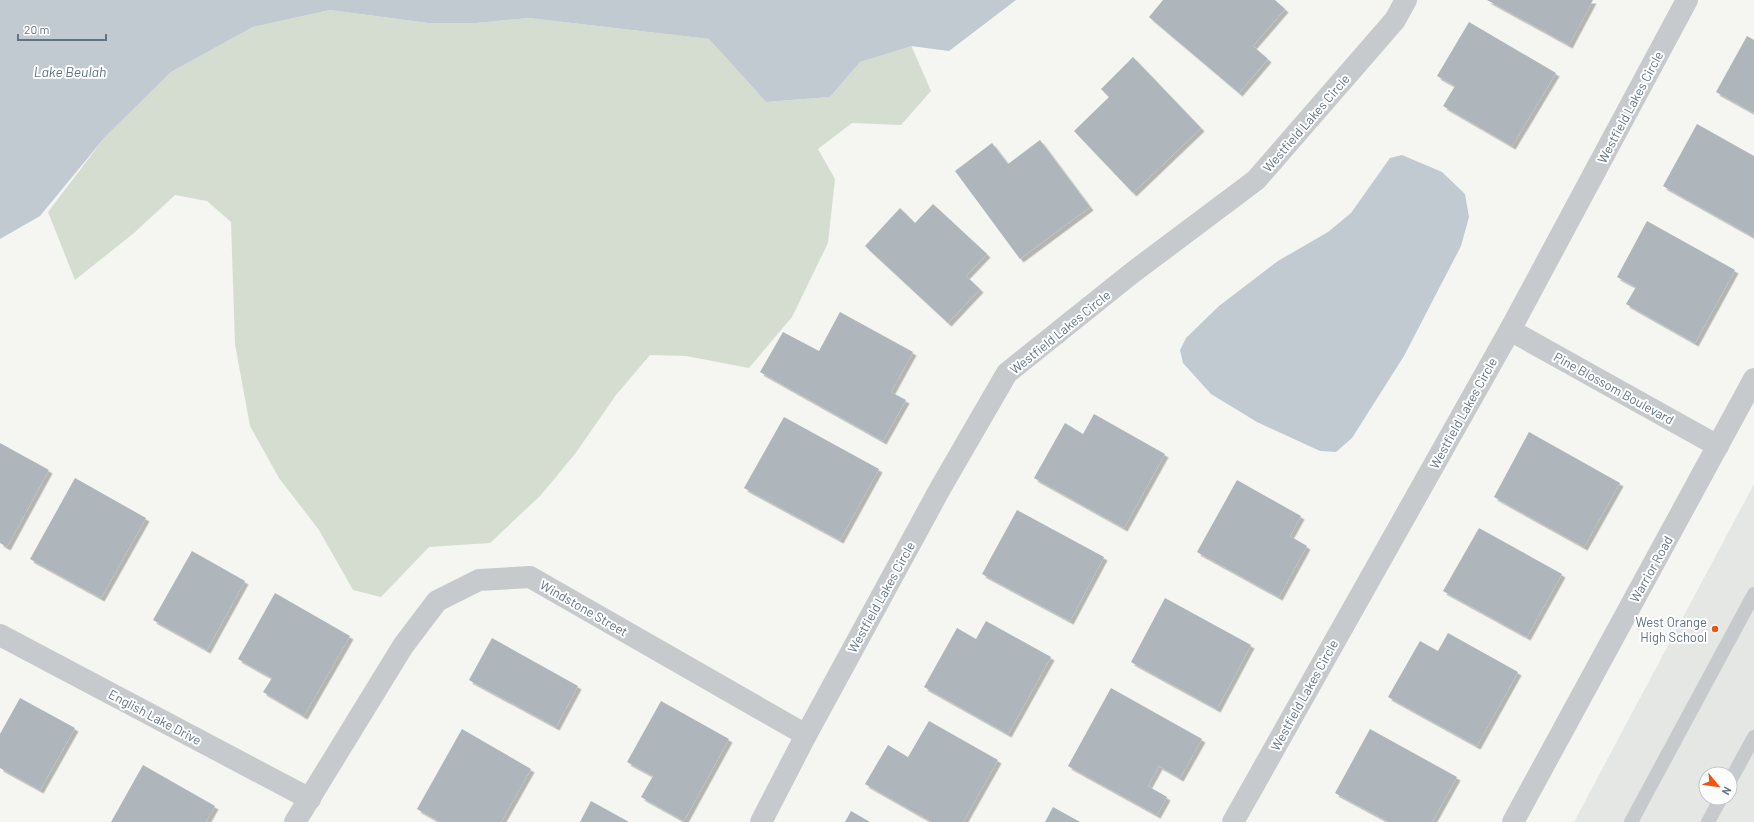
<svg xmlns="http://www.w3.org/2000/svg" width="1754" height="822" viewBox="0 0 1754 822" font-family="Barlow,sans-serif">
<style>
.built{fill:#e5e7e4;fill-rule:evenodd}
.green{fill:#d5ddd1}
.water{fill:#c0cad0}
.building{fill:#aeb6bb;filter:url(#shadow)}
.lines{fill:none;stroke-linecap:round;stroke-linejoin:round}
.service{stroke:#c7cacd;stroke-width:14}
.minor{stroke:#c7cacd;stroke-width:22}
.tertiary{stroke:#c7cacd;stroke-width:22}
.poi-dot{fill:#f15515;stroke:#fff;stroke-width:1.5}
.labels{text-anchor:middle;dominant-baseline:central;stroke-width:4;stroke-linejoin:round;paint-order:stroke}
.street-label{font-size:13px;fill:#617385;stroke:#fff}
.poi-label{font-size:13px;fill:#617385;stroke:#fff;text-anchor:end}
.water-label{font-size:14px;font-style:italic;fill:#5d7682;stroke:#fff}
</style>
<defs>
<filter id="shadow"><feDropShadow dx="3.5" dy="3.5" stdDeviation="0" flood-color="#0004"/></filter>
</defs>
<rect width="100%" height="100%" fill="#f5f5f1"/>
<path class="built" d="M1754 484V822H1574ZM1706 774H1730V798H1706Z"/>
<path class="green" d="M330 10 428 23H476L529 18 709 39 766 102 830 97 860 62 911 45 931 91 901 125 852 123 818 149 835 179 828 243 792 317 749 368 686 356 650 355 616 395 575 454 540 496 490 543 429 547 381 597 353 590 319 530 279 478 250 426 235 344 231 222 207 201 175 195 134 233 75 280 48 212 105 137 171 72 253 27Z"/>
<g class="water">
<path d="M0 0H1016L949 51 911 46 860 62 830 97 766 102 709 39 529 18 476 23H428L330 10 253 27 171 72 105 137 40 216 0 239Z"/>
<path d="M1402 155 1442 172 1465 194 1469 217 1461 246 1404 356 1352 438 1336 452 1320 451 1257 422 1211 394 1183 363 1180 350 1186 338 1219 306 1278 261 1328 232 1351 213 1390 158Z"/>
</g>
<g class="building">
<path d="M1163 0H1275L1285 9 1253 46 1268 59 1239 93 1149 17Z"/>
<path d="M1487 0H1593L1569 45Z"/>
<path d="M1469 22 1556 73 1512 146 1443 106 1455 86 1437 76Z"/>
<path d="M1747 36 1754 40V113L1716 92Z"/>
<path d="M1133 57 1201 128 1133 193 1074 131 1109 97 1101 89Z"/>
<path d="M1697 124 1754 156V232L1752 236 1663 186Z"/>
<path d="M1040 140 1090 207 1020 259 955 171 992 143 1008 164Z"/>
<path d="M933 204 987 254 966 276 980 289 948 323 865 246 900 208 915 223Z"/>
<path d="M1647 221 1735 270 1695 343 1626 304 1636 287 1617 277Z"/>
<path d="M840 312 913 352 891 392 906 400 883 441 760 372 783 332 819 351Z"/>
<path d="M1094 414 1165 454 1124 528 1034 478 1065 423 1083 434Z"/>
<path d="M784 417 879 469 840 540 744 488Z"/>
<path d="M1529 432 1620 483 1584 547 1494 497Z"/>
<path d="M0 443 49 470 7 547 0 543Z"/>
<path d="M75 478 146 518 101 598 30 559Z"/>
<path d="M1237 480 1301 516 1290 536 1307 546 1279 597 1197 552Z"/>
<path d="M1017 510 1104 557 1070 621 982 574Z"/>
<path d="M1479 528 1562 574 1527 637 1443 591Z"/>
<path d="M192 551 245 581 207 650 153 620Z"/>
<path d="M275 593 350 636 304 716 263 692 272 678 238 659Z"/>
<path d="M1165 598 1251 645 1217 709 1131 662Z"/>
<path d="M986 621 1051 657 1008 734 924 687 957 628 976 639Z"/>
<path d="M1448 633 1518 672 1477 746 1388 697 1420 641 1438 651Z"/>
<path d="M492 638 578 686 556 727 469 680Z"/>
<path d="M1111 688 1202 739 1180 778 1159 766 1148 786 1167 797 1157 815 1068 766Z"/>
<path d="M20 698 75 728 40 790 0 768V734Z"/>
<path d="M661 701 729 739 684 821 641 797 653 776 627 762Z"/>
<path d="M929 721 998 760 963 822H932L865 784 888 745 908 757Z"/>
<path d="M462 729 531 769 501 822H440L417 809Z"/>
<path d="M1370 729 1457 777 1432 822H1389L1335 793Z"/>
<path d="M143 765 215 806 206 822H111Z"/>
<path d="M591 801 629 822H580Z"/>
<path d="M1053 807 1080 822H1045Z"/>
<path d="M851 811 870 822H845Z"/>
</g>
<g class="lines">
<g class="service">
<path d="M1730 781 1754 737"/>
<path d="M1631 822 1754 594"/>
<path d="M1708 822 1721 798"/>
</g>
<g class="minor">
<path d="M1510 330 1718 446"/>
<path d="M0 635 310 799"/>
<path d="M295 822 403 646 437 601 479 580 530 577 806 735"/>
<path d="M761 822 806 735 941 487 1007 373 1132 273 1256 180 1395 20 1406 0"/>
<path d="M1233 822 1510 330 1687 0"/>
</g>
<path class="tertiary" d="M1513 822 1754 379"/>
</g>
<circle class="poi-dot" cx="1715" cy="629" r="4"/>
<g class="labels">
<g class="street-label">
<text transform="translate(1630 107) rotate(-62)">Westfield Lakes Circle</text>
<text transform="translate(1306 123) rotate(-49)">Westfield Lakes Circle</text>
<text transform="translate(1060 332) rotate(-39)">Westfield Lakes Circle</text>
<text transform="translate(1614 388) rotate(29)">Pine Blossom Boulevard</text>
<text transform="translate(1463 413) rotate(-61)">Westfield Lakes Circle</text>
<text transform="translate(1651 569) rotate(-61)">Warrior Road</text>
<text transform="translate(881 597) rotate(-61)">Westfield Lakes Circle</text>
<text transform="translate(584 608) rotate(30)">Windstone Street</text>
<text transform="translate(1304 695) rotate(-61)">Westfield Lakes Circle</text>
<text transform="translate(155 717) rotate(28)">English Lake Drive</text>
</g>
<g class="poi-label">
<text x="1707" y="622">West Orange<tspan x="1707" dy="15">High School</tspan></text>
</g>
<g class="water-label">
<text x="70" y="71">Lake Beulah</text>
</g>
</g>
<g transform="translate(1718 786) rotate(119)"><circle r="19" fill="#ffffff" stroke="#c0c7ce"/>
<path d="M0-3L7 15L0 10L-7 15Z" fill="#f15515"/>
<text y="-6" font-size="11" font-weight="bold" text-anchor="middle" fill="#617385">N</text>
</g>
<path d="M18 34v6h88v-6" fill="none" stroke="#617385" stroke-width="2"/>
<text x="24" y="34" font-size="12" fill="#617385" stroke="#ffffff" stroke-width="3" paint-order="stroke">20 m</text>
</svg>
